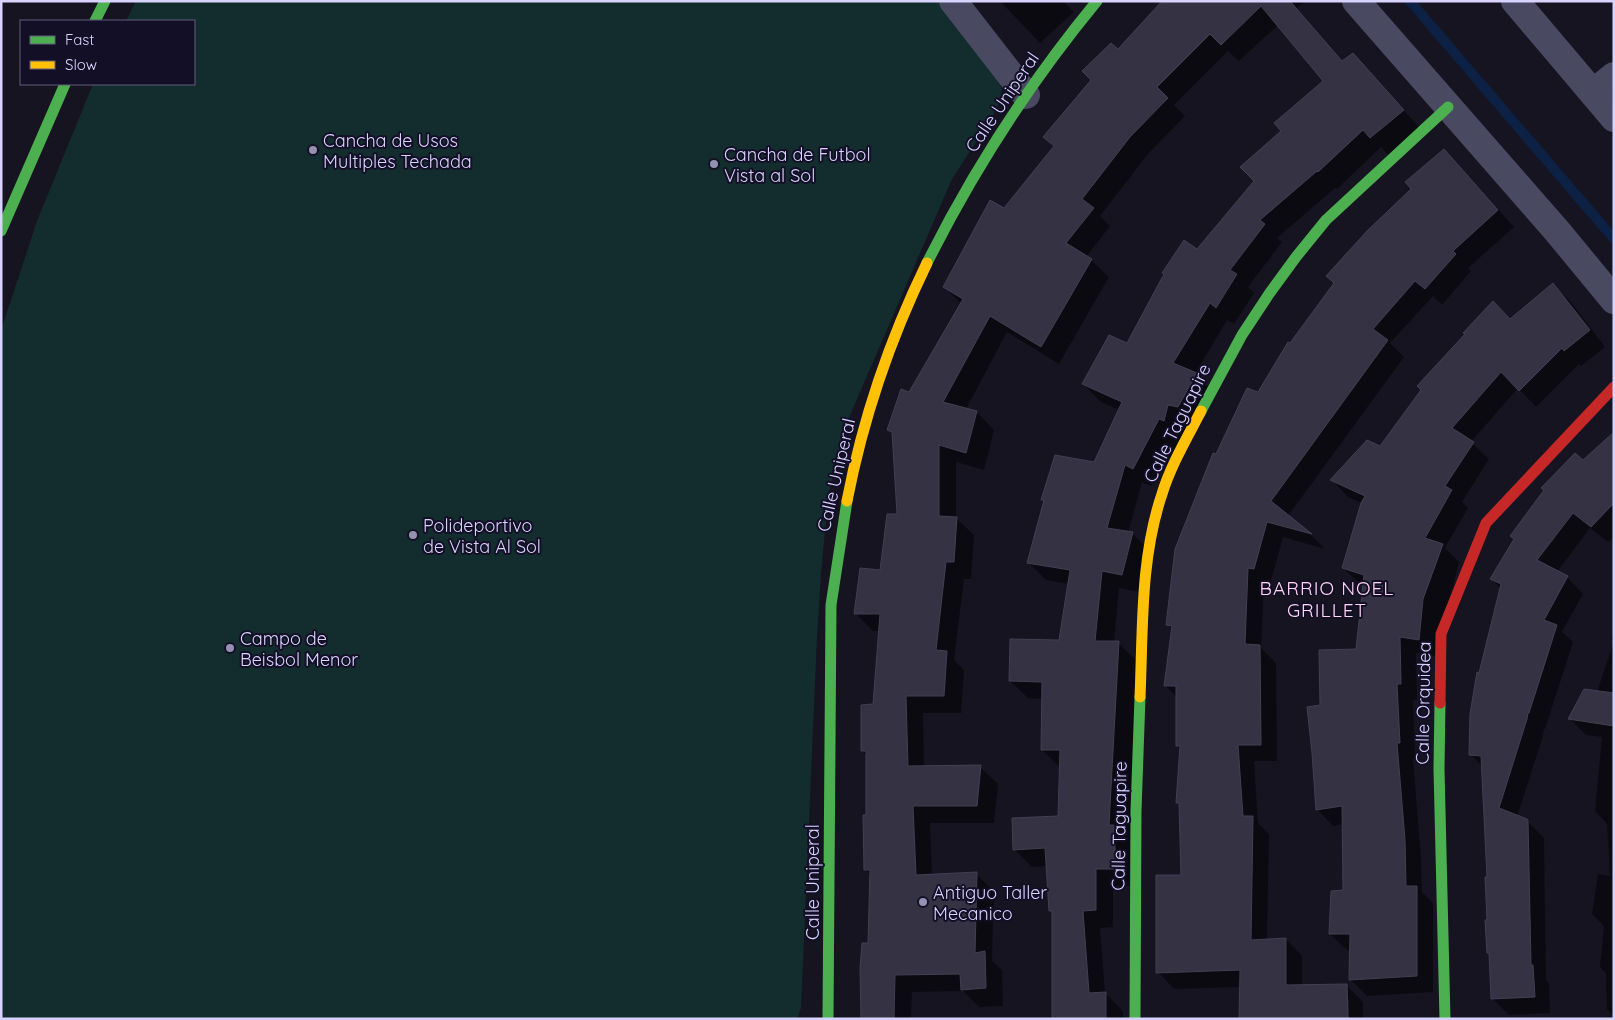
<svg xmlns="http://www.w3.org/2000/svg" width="1615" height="1020" viewBox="0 0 1615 1020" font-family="Quicksand,sans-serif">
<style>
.green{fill:#132c2d}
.shadow{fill:#0007}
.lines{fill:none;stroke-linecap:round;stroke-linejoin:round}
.stream{stroke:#0d2144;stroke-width:10}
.building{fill:#343243;stroke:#433f54}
.street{stroke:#4a4962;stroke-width:28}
.fast{stroke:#4caf50;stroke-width:11}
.slow{stroke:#ffc107;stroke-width:11}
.jam{stroke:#c62828;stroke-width:11}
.poi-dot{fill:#9591b1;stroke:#130f26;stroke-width:2}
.labels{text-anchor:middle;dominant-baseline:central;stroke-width:4;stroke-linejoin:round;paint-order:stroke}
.street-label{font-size:18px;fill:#d9d4ff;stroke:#130f26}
.poi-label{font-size:18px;fill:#d9d4ff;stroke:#130f26;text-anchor:start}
.neighbourhood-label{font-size:19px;letter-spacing:1px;fill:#ffd6f0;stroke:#130f26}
</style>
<rect width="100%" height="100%" fill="#161421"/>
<path class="green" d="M136 1H938L997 76 1002 89 1000 100 993 116 952 179 848 420 838 455 828 497 821 574 817 637 801 1008 797 1019H1V330L37 221 93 84H194V21H126Z"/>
<g class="shadow">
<path d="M1000 1H1063L1074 12 1040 43Z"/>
<path d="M1163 1H1306L1297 8 1343 62 1353 55 1421 129 1388 155 1381 147 1337 189 1335 188 1277 238 1282 242 1248 287 1254 293 1234 324 1227 320 1195 374 1213 392 1151 486 1142 482 1128 533 1133 534 1150 551 1139 592 1119 588 1114 643H1118L1136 660 1133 886H1113V927L1100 928 1105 993 1123 1011V1019H1053V913L1051 911 1048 866 1032 867 1014 849 1060 817V767L1042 750 1043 699 1028 698 1010 681 1060 641 1069 584 1046 580 1028 562 1045 501 1043 499 1095 464 1119 410 1101 402 1083 384 1128 345 1197 250 1256 181 1283 131 1324 81 1278 25 1239 61 1228 51 1174 105 1185 116 1148 154 1100 216 1110 226 1086 257 1091 260 1109 277 1059 364 1007 332 966 409 977 412 994 430 984 470 956 462V518L974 535 971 579H964L954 660 964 670 961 713H923L924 767H980L998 784 994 823H930L932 875 976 874 994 891 992 961 1002 970 1003 1006 979 1007 963 991 912 992 911 1019H862L869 944 871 876 866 870 867 756 862 751 874 706 880 631H873L855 613 881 572 898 515 894 435 889 430 961 304 945 287 1054 147 1045 137 1118 51Z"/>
<path d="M1460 167 1514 227 1468 268 1471 271 1442 305 1433 296 1390 343 1404 357 1288 516 1311 535 1325 549 1283 537 1270 585 1264 584 1261 648 1276 663 1277 761H1254L1258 823 1269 834 1267 940 1286 939 1302 956V986L1346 985 1363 1002V1019H1349V1000L1241 987 1174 989 1158 972 1182 877 1181 806 1177 802 1181 749 1177 745V697L1165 686 1173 630 1168 625 1216 456 1290 344Z"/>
<path d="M1553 285 1570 301 1605 347 1581 366 1579 364 1536 407 1518 388 1471 442 1489 459 1462 502 1468 508 1445 548 1459 562 1435 656 1416 653 1417 700H1413L1415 759H1413L1421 857 1422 892 1433 903V992L1367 996 1350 979 1351 950H1347L1330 934 1344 891 1343 824 1333 826 1317 809 1322 707 1357 650 1364 586 1360 584 1343 568 1362 503 1348 497 1332 480 1381 448 1510 320Z"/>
<path d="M1614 433V536L1608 542 1590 528 1557 572 1567 577 1583 594 1562 632 1573 642 1545 729H1544L1543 736 1517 817 1527 821 1544 838 1546 980 1549 983 1550 1013 1509 1015 1493 999 1491 955 1488 953V878L1483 767 1470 754 1480 674 1501 589 1492 579 1583 462Z"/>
<path d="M1614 632V641L1611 638Z"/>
<path d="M1614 641V1016L1607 1009 1606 973 1600 967 1604 926 1592 914 1598 874 1610 876 1607 824 1595 811 1602 737 1586 735 1570 719 1597 692Z"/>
</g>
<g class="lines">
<path class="stream" d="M1410 1 1614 239"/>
</g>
<g class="building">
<path d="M1162 1H1290L1342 61 1353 53 1404 110 1370 138 1363 130 1318 172 1317 171 1260 220 1265 224 1230 270 1237 274 1216 308 1210 303 1173 363 1197 373 1178 407 1168 405 1164 421 1159 419 1133 469 1125 465 1107 528 1133 532 1122 575 1102 571 1095 641H1119L1109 825H1114L1116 869H1096V910L1083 911 1089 993 1106 992V1019H1052V911H1049L1045 848 1013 850 1012 818 1058 816 1060 750H1041L1042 682 1009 681 1010 639 1059 640 1070 570 1027 563 1044 500H1041L1055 455 1094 462 1122 402 1082 384 1109 335 1127 343 1164 274 1162 273 1184 240 1197 249 1254 181 1240 167 1281 131 1274 123 1323 81 1261 6 1221 45 1210 34 1157 87 1168 98 1130 137 1082 199 1094 208 1066 243 1092 259 1041 347 990 316 943 402 977 411 966 453 939 445V516L957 517 954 562H946L936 650 947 651 944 696H906L908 766 981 765 977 806H913L916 875 977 872 975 953 985 951 986 988 961 990 960 974 895 975 894 1019H861L860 968 862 943H868L870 870H864L863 815H866V751H861V705L873 704 880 614H854L860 568 880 570 887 514H897L892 432 887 430 901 389 909 392 963 299 943 287 990 200 1004 208 1054 146 1043 137 1091 80 1082 71 1111 43 1118 49Z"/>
<path d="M1444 149 1498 210 1453 251 1456 254 1425 289 1415 281 1373 329 1388 340 1271 501 1312 534 1267 522 1254 569 1248 568 1245 644 1260 645 1261 745H1238L1243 816H1253L1251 940 1286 938V985L1347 984 1348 1019H1239L1240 970 1156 973V875H1181L1179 803H1176L1180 746H1176V686H1164L1172 626 1166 625 1175 549 1213 453 1216 454 1247 388 1258 392 1288 342 1290 343 1334 283 1326 276 1367 231 1411 189 1405 182Z"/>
<path d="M1553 283 1590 330 1564 351 1562 348 1519 391 1501 372 1452 428 1474 442 1445 486 1452 490 1425 538 1443 544 1423 599 1419 640 1400 637 1401 684H1397L1400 743H1397L1405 840 1406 886H1417V976L1349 980 1350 934H1329L1331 891 1343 890 1342 806 1316 810 1312 753 1307 707 1320 705 1319 650 1356 649 1364 575 1342 568 1361 503 1365 496 1330 480 1367 440 1380 446 1421 390 1417 386 1465 334 1463 333 1493 301 1510 319Z"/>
<path d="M1614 432V503L1591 527 1573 513 1537 560 1568 576 1544 620 1557 625 1529 713H1528L1527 719 1499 808 1527 819 1528 821 1531 965H1533L1535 997 1491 999 1489 953H1487L1485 920H1487L1485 877H1487L1481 756 1469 755 1470 714 1477 672 1479 673 1501 584 1490 579 1514 539 1510 536 1544 490 1541 488 1575 453 1583 460Z"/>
<path d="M1584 689 1614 693V726L1568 719Z"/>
</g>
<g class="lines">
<g class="street">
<path d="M953 1 1026 95"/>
<path d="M1356 1 1557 231 1614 300"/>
<path d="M1515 1 1614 118"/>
<path d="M1593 93 1614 76"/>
</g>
<g class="fast">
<path d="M95 21 105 1"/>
<path d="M1 231 65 84"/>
<path d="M927 263C974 169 1031 81 1097 1"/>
<path d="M1201 411 1242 335 1269 294 1296 257 1326 220 1448 107"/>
<path d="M1440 703 1439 769 1445 1019"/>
<path d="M828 1019 831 605 847 501"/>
<path d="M1135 1019 1136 811 1140 697"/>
</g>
<g class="slow">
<path d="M847 501C863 418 890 339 927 263"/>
<path d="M1140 697C1143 629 1140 559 1162 494 1171 465 1187 438 1201 411"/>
</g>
<path class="jam" d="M1440 703 1441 634 1486 523 1614 387"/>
</g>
<g class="poi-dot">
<circle cx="313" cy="150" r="5"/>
<circle cx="714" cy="164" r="5"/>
<circle cx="413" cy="535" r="5"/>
<circle cx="230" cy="648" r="5"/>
<circle cx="923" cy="902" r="5"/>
</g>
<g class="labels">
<g class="street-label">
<text transform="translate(1002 102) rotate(-56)">Calle Uniperal</text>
<text transform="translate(1177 423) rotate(-64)">Calle Taguapire</text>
<text transform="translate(836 475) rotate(-77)">Calle Uniperal</text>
<text transform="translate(1423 703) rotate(-89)">Calle Orquidea</text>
<text transform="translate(1119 826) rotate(-89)">Calle Taguapire</text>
<text transform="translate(812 882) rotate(-90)">Calle Uniperal</text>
</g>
<g class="poi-label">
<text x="323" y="140">Cancha de Usos<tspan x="323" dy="21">Multiples Techada</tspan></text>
<text x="724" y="154">Cancha de Futbol<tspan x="724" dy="21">Vista al Sol</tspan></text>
<text x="423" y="525">Polideportivo<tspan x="423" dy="21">de Vista Al Sol</tspan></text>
<text x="240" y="638">Campo de<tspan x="240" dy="21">Beisbol Menor</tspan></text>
<text x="933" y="892">Antiguo Taller<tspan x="933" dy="21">Mecanico</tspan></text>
</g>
<g class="neighbourhood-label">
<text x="1327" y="588">BARRIO NOEL<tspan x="1327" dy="22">GRILLET</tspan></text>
</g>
</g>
<rect width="1615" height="1020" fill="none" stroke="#d9d4ff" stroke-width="5"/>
<rect x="20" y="20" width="175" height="65" fill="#130f26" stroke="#625e7d"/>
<rect x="30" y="36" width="25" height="8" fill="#4caf50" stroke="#625e7d"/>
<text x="65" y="45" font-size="15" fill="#d9d4ff">Fast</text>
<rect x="30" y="61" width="25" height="8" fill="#ffc107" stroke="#625e7d"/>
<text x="65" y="70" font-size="15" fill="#d9d4ff">Slow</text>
</svg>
